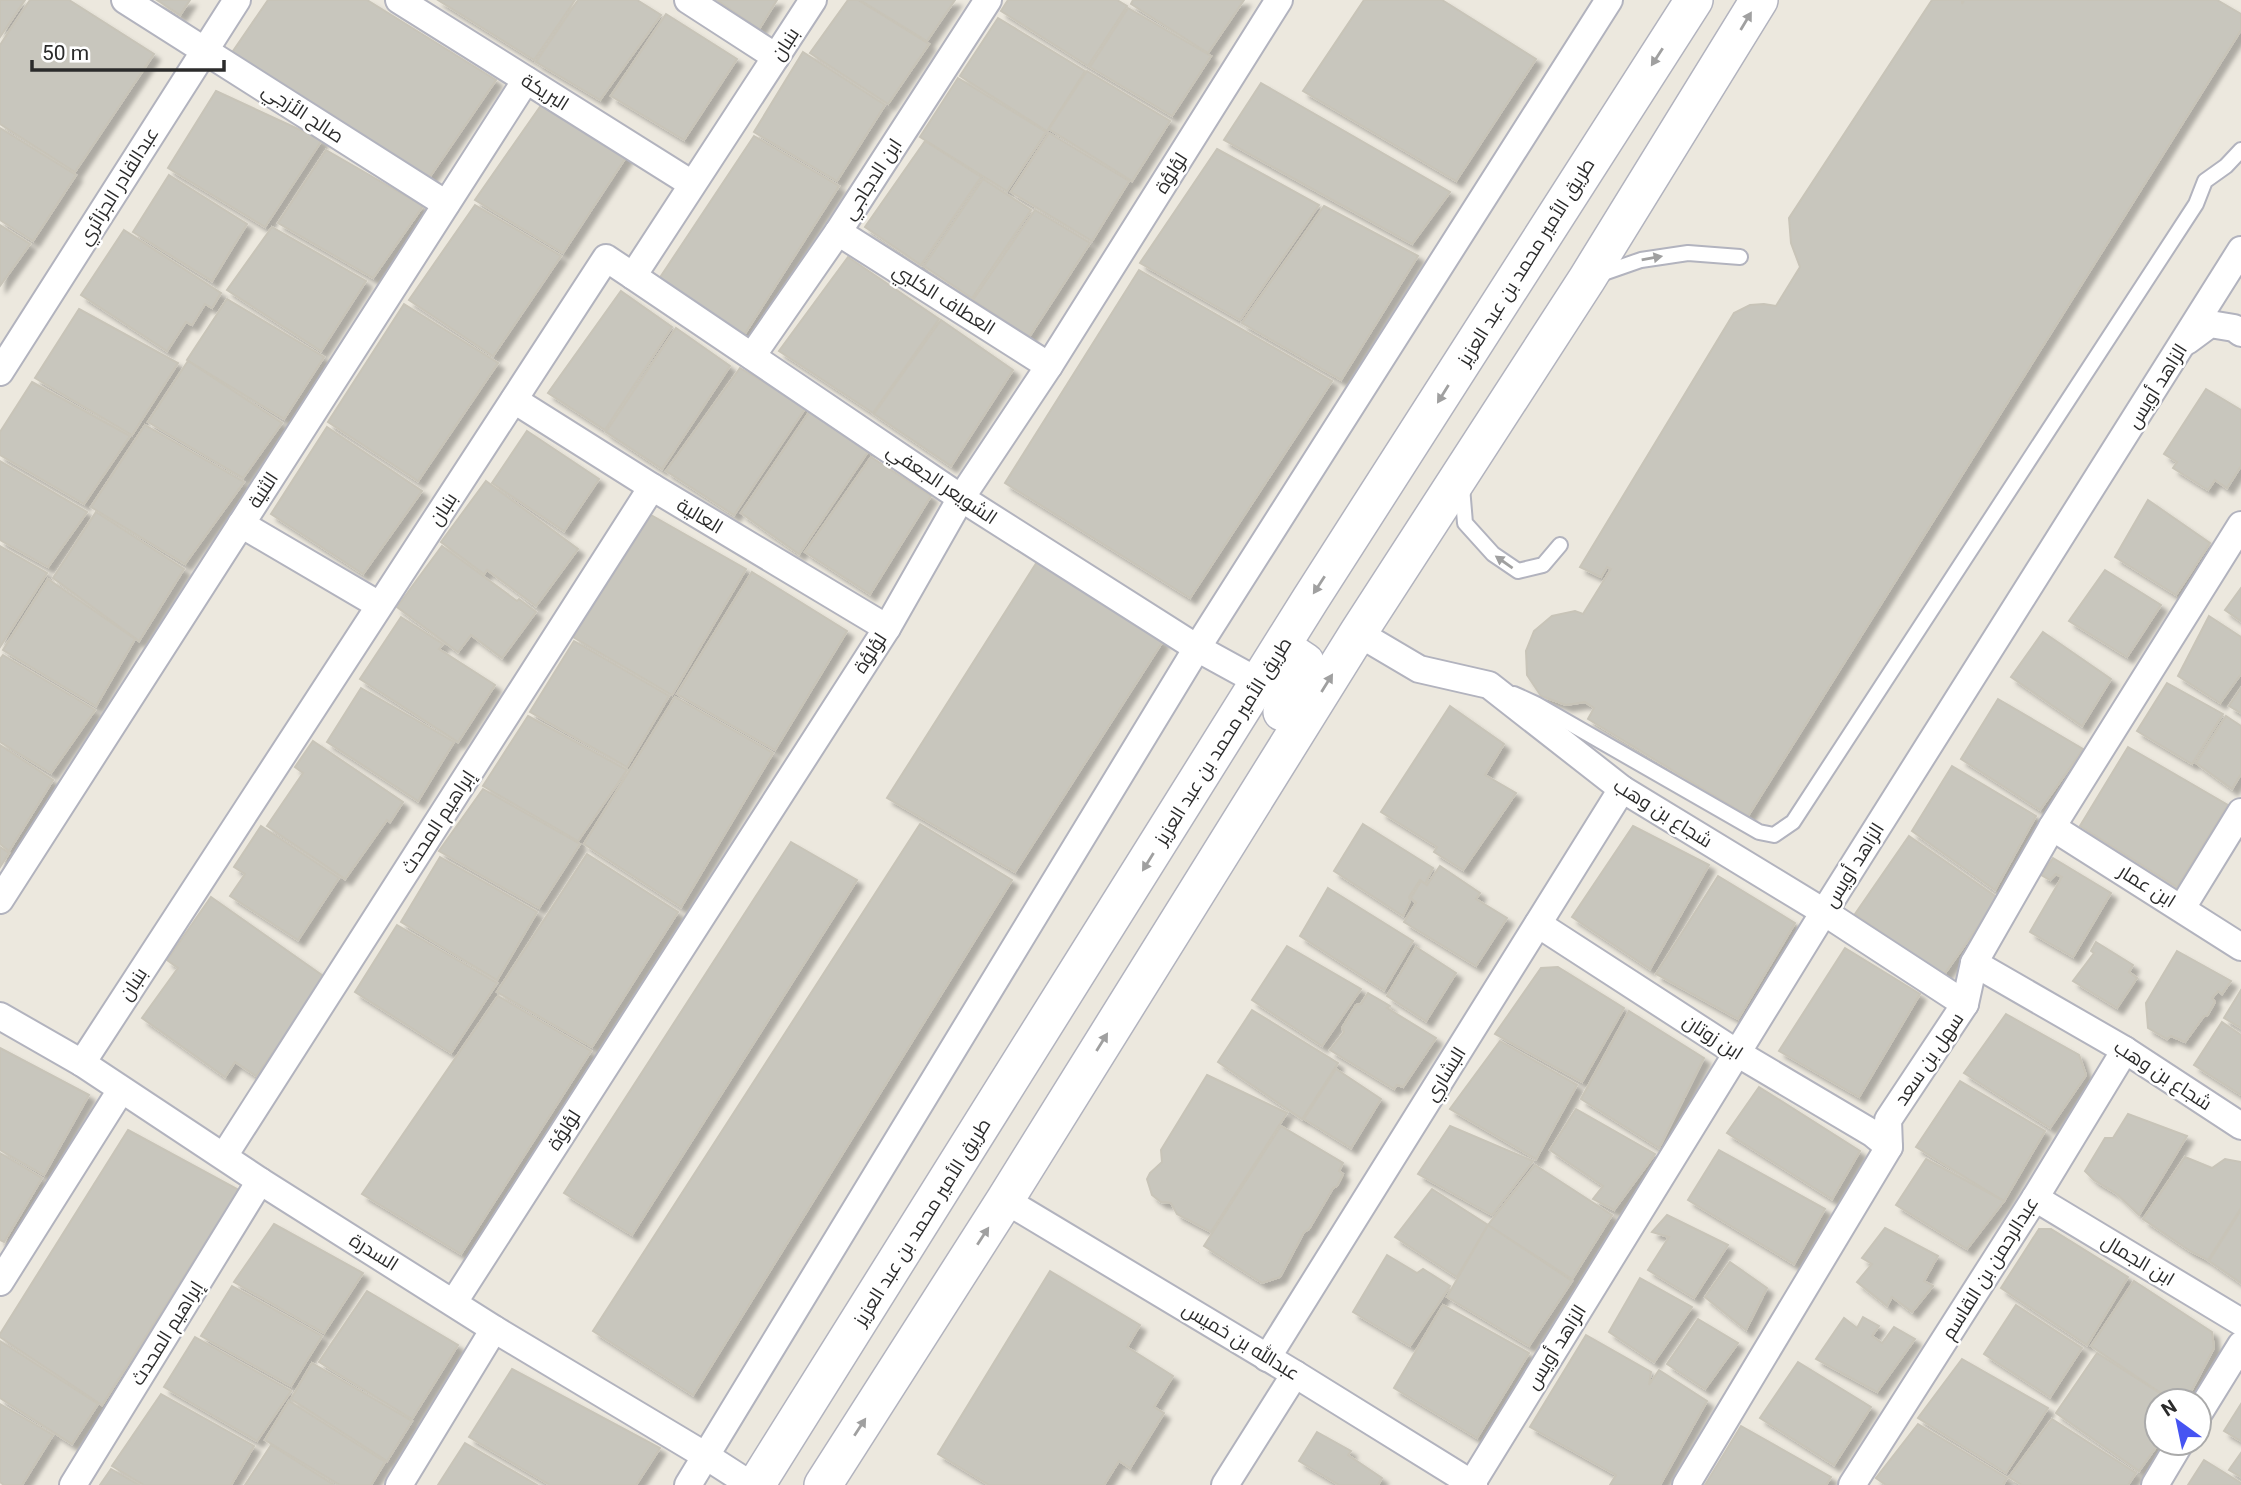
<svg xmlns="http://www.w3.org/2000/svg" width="2241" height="1485" viewBox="0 0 2241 1485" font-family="Roboto,Cairo,sans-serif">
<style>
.building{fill:#c8c6bd;stroke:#c8c4b8;stroke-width:2;filter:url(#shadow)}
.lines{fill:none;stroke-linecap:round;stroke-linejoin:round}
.lane-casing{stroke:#b2b3be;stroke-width:18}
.street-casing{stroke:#b2b3be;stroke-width:30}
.secondary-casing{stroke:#b2b3be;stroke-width:40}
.lane{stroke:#fff;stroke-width:14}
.street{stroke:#fff;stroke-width:26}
.secondary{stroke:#fff;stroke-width:37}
.oneway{fill:#a0a0a0}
.labels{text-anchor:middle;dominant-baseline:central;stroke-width:5;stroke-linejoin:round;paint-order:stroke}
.street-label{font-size:19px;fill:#2b2b2b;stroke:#fff}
</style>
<defs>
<filter id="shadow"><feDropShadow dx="6" dy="6" stdDeviation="2" flood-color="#0004"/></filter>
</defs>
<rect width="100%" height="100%" fill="#ece8de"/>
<g class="building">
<path d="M0 0H25L0 37Z"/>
<path d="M30 0H69L154 54 75 172 0 124V45Z"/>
<path d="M157 0H190L180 15Z"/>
<path d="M268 0H367L496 80 429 178 231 54Z"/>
<path d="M438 0H575L534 60Z"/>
<path d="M578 0H637L661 15 600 100 536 62Z"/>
<path d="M717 0H777L759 29Z"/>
<path d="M848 0H858L929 44 888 104 810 53Z"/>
<path d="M860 0H955L927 41Z"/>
<path d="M1008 0H1117L1127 6 1088 66 1001 11Z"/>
<path d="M1133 0H1244L1208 53 1131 4Z"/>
<path d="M1364 0H1442L1536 59 1456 181 1303 91Z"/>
<path d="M1932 0H1962V4L1964 0H2217L2241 14V30L1748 816 1588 719 1594 708 1585 702 1566 705 1541 696 1527 675 1526 651 1534 631 1552 616 1575 611 1583 614 1611 569 1607 567 1601 577 1580 567 1734 313 1750 305 1764 304 1776 306 1800 267 1791 243 1789 218Z"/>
<path d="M1128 8 1211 56 1172 116 1090 67Z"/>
<path d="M666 14 737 59 684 140 611 96Z"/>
<path d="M998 18 1085 71 1047 131 960 76Z"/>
<path d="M803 52 885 105 837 181 754 132Z"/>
<path d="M1087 71 1170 121 1132 181 1049 129Z"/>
<path d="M958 78 1046 132 1007 191 920 137Z"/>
<path d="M1261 83 1450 192 1412 244 1224 140Z"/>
<path d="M216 91 322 140 265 227 168 168Z"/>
<path d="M544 101 628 154 563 253 475 200Z"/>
<path d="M0 128 76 175 33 241 0 220Z"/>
<path d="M1049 133 1129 181 1092 241 1011 192Z"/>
<path d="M754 136 839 186 744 335 659 279Z"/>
<path d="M925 141 981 177 921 265 865 227Z"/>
<path d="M1217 149 1319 205 1240 320 1140 263Z"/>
<path d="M326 150 423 206 373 278 278 223Z"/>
<path d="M169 175 247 224 212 281 133 232Z"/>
<path d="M983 179 1031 210 972 298 924 266Z"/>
<path d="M475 205 561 256 493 356 409 300Z"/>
<path d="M1324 206 1418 256 1341 380 1242 323Z"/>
<path d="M1035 210 1090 243 1029 337 973 300Z"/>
<path d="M0 225 30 244 0 286Z"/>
<path d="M272 227 366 281 321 351 227 290Z"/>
<path d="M124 230 221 293 212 308 205 304 192 325 186 322 167 351 81 295Z"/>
<path d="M848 257 939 319 873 413 779 351Z"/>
<path d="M1139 270 1332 381 1190 598 1005 483Z"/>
<path d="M621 291 672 327 605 430 548 393Z"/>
<path d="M227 299 324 357 284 419 187 360Z"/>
<path d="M404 304 498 363 418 481 328 422Z"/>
<path d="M79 309 178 363 132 435 35 378Z"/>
<path d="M941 320 1013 370 951 466 874 414Z"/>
<path d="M676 328 730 366 662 469 606 432Z"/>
<path d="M188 361 282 423 243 478 148 422Z"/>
<path d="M740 368 806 407 734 515 666 471Z"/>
<path d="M32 382 130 436 84 504 0 455V432Z"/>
<path d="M2206 389 2241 410V466L2227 488 2215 480 2208 490 2173 468 2177 462 2164 454Z"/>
<path d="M810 411 869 450 799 554 741 513Z"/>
<path d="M145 425 244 482 185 564 91 507Z"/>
<path d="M327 427 422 491 363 574 271 514Z"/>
<path d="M527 431 599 479 564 531 492 483Z"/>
<path d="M871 457 931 496 870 594 805 552Z"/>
<path d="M0 461 87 512 48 567 0 540Z"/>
<path d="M486 481 578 549 536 606 487 570 484 574 441 542Z"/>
<path d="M2148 500 2210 543 2176 595 2115 557Z"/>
<path d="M96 512 184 569 139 641 53 578Z"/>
<path d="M651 515 746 569 672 695 573 637Z"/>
<path d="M0 546 47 573 0 647Z"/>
<path d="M442 546 517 601 519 599 536 612 502 658 471 635 458 652 397 607Z"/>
<path d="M1037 562 1163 641 1015 872 887 798Z"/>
<path d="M2105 570 2161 605 2127 657 2069 621Z"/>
<path d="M752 572 847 631 775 750 677 694Z"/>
<path d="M48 579 135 639 96 706 3 650Z"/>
<path d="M2241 588V621L2225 610Z"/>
<path d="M2209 616 2241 637V674L2220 703 2178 676Z"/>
<path d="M401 617 443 644 439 649 495 685 458 742 360 679Z"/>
<path d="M2043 632 2111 679 2082 726 2011 677Z"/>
<path d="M574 641 669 696 627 767 530 712Z"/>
<path d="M3 655 95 710 51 773 0 742V659Z"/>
<path d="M2167 683 2223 714 2192 764 2137 731Z"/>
<path d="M361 688 454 742 418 801 327 742Z"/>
<path d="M2241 688V713L2229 706Z"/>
<path d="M675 697 773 753 681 907 584 844Z"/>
<path d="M1998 699 2083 749 2040 810 1961 759Z"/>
<path d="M1450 706 1504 744 1485 775 1516 793 1463 870 1434 852 1437 847 1381 812Z"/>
<path d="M528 716 627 770 578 841 483 786Z"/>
<path d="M2226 716 2241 726V774L2232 789 2196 763Z"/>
<path d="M313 741 403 802 390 822 387 820 345 879 267 826 303 773 295 767Z"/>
<path d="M0 745 53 780 9 851 0 844Z"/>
<path d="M2128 747 2228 805 2177 887 2080 826Z"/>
<path d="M1952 766 2036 816 1995 890 1912 831Z"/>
<path d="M483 789 580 844 539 908 439 851Z"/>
<path d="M920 824 1012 880 693 1395 593 1331Z"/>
<path d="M1363 824 1433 868 1425 884 1420 880 1409 897 1410 901 1403 916 1334 871Z"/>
<path d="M261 826 339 878 298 940 230 896 245 874 234 867Z"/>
<path d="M1633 826 1709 865 1650 969 1572 917Z"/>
<path d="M1909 836 1998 898 1943 976 1855 914Z"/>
<path d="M791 842 857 880 632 1235 564 1193Z"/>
<path d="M0 847 9 853 0 867Z"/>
<path d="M587 854 678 912 592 1047 497 992Z"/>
<path d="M440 857 537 912 497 980 401 922Z"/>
<path d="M2053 858 2111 893 2073 957 2030 932 2062 877 2056 874 2050 880 2041 875Z"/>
<path d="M1440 866 1480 893 1476 899 1507 918 1476 966 1404 922 1416 903 1411 898 1421 881 1427 885Z"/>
<path d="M1718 876 1795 923 1738 1019 1656 974Z"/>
<path d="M1328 888 1413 941 1384 990 1300 936Z"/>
<path d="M211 897 326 978 256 1076 235 1062 225 1077 142 1018 178 968 167 960Z"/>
<path d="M397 925 497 983 451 1053 355 992Z"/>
<path d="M2096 942 2133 965 2129 972 2137 978 2117 1008 2073 981 2094 953 2091 951Z"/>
<path d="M1287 946 1361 989 1322 1046 1252 1000Z"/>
<path d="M1416 947 1456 973 1426 1021 1387 996Z"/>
<path d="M1845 948 1920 994 1859 1097 1779 1051Z"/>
<path d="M2177 951 2231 981 2222 994 2218 991 2212 998 2215 1002 2207 1016H2204L2185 1042 2171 1036 2167 1039 2148 1028 2146 1003Z"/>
<path d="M1558 967 1624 1008 1582 1082 1495 1034 1541 968Z"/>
<path d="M2241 990V1028L2224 1018Z"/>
<path d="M1368 993 1390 1006 1387 1008 1436 1038 1403 1087 1397 1085 1394 1089 1330 1050 1344 1032 1342 1028 1356 1005 1361 1004Z"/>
<path d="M498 996 591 1051 461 1254 362 1194Z"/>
<path d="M1252 1010 1338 1063 1302 1119 1218 1062Z"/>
<path d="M1629 1011 1704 1058 1659 1148 1581 1099Z"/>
<path d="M2006 1014 2079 1055 2086 1075 2050 1128 1964 1073Z"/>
<path d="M2222 1022 2241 1035V1095L2194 1065Z"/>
<path d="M1500 1041 1577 1085 1536 1159 1450 1109Z"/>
<path d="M0 1048 89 1095 44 1175 0 1150Z"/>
<path d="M1336 1069 1381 1099 1351 1148 1304 1119Z"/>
<path d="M1207 1075 1287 1113 1211 1232 1177 1214 1171 1203 1161 1202 1152 1195 1147 1179 1150 1173 1162 1162 1161 1150Z"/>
<path d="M1960 1081 2045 1131 2004 1201 1916 1147Z"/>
<path d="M1759 1087 1860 1151 1832 1199 1727 1133Z"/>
<path d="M1576 1109 1655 1154 1614 1210 1593 1199 1603 1186 1550 1150Z"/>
<path d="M2128 1114 2187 1136 2139 1215 2117 1194 2094 1180 2085 1171 2105 1138H2113Z"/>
<path d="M1281 1126 1343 1163 1339 1171 1343 1174 1337 1186 1333 1188 1309 1229 1304 1232 1280 1277 1262 1283 1204 1246Z"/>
<path d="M1450 1126 1533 1161 1492 1215 1418 1174Z"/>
<path d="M128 1130 239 1190 102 1405 0 1337V1334Z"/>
<path d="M1719 1150 1825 1209 1794 1264 1688 1200Z"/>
<path d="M0 1153 42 1178 4 1242 0 1240Z"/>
<path d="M2185 1157 2212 1168 2225 1159 2241 1162V1208L2208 1260 2190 1251 2143 1219Z"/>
<path d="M1926 1159 2004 1201 1967 1249 1896 1205Z"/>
<path d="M1535 1165 1612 1215 1572 1279 1488 1225Z"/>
<path d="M1432 1189 1488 1225 1457 1277 1395 1237Z"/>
<path d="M2241 1210V1283L2209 1261Z"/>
<path d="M1667 1215 1728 1245 1694 1298 1648 1270 1669 1237 1652 1232Z"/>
<path d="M274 1224 363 1273 324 1333 234 1282Z"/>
<path d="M1488 1225 1572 1281 1529 1346 1447 1297Z"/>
<path d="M1885 1228 1938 1256 1924 1281 1933 1286 1912 1312 1892 1297 1887 1306 1857 1282 1872 1264 1862 1258Z"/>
<path d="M2039 1229H2051L2128 1277 2087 1345 2001 1288Z"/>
<path d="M1387 1255 1417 1273 1423 1269 1450 1286 1410 1346 1353 1312Z"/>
<path d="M1730 1262 1767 1288 1746 1330 1705 1297Z"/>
<path d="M1050 1271 1140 1325 1127 1347 1173 1376 1154 1407 1164 1413 1130 1468 1119 1461 1104 1485H989L938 1454Z"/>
<path d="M1640 1278 1692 1307 1654 1362 1609 1332Z"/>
<path d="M2134 1281 2212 1332 2214 1348 2186 1401H2173L2091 1346Z"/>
<path d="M232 1286 322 1336 291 1386 201 1336Z"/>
<path d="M367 1291 458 1345 412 1419 319 1362Z"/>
<path d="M1443 1305 1529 1353 1477 1438 1394 1388Z"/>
<path d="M2016 1305 2082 1348 2050 1397 1984 1354Z"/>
<path d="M1863 1317 1879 1326 1872 1336 1882 1343 1894 1327 1915 1339 1877 1392 1816 1359 1844 1318 1857 1328Z"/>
<path d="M1698 1319 1738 1343 1705 1389 1667 1364Z"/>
<path d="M1586 1335 1651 1372 1649 1385 1659 1370 1707 1401 1660 1485H1610L1616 1475 1530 1427Z"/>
<path d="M195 1337 291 1391 257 1441 164 1387Z"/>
<path d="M0 1341 98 1404 72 1444 0 1398Z"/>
<path d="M2097 1353 2172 1401H2157V1443H2159L2139 1471 2056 1413Z"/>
<path d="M1962 1359 2048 1408 2006 1473 1918 1418Z"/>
<path d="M1798 1362 1871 1407 1834 1465 1760 1418Z"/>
<path d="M312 1363 412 1421 387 1461 291 1399Z"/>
<path d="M512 1369 660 1448 636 1485H550L469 1437Z"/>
<path d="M161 1394 254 1446 231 1485H144L112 1466Z"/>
<path d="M289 1401 385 1462 371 1485H340L265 1440Z"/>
<path d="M0 1404 53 1435 22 1485H4L0 1482Z"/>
<path d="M2241 1404V1441L2224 1431Z"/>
<path d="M2052 1419 2136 1473 2128 1485H2022L2009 1477Z"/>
<path d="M1918 1424 2007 1478 2003 1485H1886L1876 1478Z"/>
<path d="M1741 1426 1831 1477 1826 1485H1705Z"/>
<path d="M1317 1432 1351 1451 1348 1455 1382 1478 1378 1485H1339L1299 1461Z"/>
<path d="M465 1443 537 1485H438Z"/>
<path d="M271 1445 334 1485H245Z"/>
<path d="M2241 1453V1477L2229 1470Z"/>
<path d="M2204 1460 2241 1483V1485H2188Z"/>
<path d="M111 1469 139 1485H100Z"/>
</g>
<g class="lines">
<defs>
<g id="lane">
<path d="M1598 275 1641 260 1688 253 1740 257"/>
<path d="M1462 487 1465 523 1493 554 1518 571 1543 565 1560 545"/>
<path d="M1514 694 1536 704 1759 832 1774 835 1793 822 2196 204 2205 181 2226 166 2241 150"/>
</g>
<g id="street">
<path d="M125 0 446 204"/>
<path d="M399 0 692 184"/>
<path d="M688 0 776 57"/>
<path d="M838 232 1049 366"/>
<path d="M633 276 961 498 1197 648 1259 682"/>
<path d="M2187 341 2210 324 2234 328 2241 333"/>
<path d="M752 356 838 232 988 0"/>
<path d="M0 372 237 0"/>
<path d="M514 400 652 487 887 628"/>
<path d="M241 524 379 605"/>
<path d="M1358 633 1419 669 1489 685 1622 789 1824 912 1965 1004"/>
<path d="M2052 827 2241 947"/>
<path d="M0 900 526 80"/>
<path d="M2182 908 2241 812"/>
<path d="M1538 924 1737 1053 1872 1133 1889 1147"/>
<path d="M1974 963 2125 1050 2241 1126"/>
<path d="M0 1016 82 1063 260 1181 494 1329 706 1456 751 1485"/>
<path d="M82 1063 606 258 633 276 813 0"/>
<path d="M224 1156 652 487"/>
<path d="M2035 1198 2241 1322"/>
<path d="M1005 1200 1295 1374 1474 1485"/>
<path d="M0 1282 121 1090"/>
<path d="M454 1302 887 628 961 498 1049 366 1279 0"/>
<path d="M1267 1358 1622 789"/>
<path d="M2199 1413 2241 1345"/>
<path d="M1472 1483 1824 912 2241 250"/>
<path d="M73 1485 260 1181"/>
<path d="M399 1485 494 1329"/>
<path d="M688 1485 1197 648 1609 0"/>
<path d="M1225 1485 1295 1374"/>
<path d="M1686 1485 1889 1147 1888 1120 1965 1004 1974 963 2052 827 2241 525"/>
<path d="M1852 1485 2035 1198 2125 1050"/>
<path d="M2155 1485 2180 1443"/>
</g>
<g id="secondary">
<path d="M1263 680C1276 674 1283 658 1296 656L1305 662 1304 673 1282 712"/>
<path d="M756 1485 1310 600 1694 0"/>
<path d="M823 1485 1005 1200 1358 633 1587 279 1759 0"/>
</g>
</defs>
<use href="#lane" class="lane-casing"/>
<use href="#street" class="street-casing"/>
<use href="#secondary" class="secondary-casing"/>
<use href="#lane" class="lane"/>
<use href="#street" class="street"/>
<use href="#secondary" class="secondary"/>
</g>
<defs><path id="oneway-solid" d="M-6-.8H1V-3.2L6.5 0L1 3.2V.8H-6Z" transform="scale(1.75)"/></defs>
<g class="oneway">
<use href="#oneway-solid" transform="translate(1746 21) rotate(-59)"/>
<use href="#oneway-solid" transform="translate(1657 57) rotate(123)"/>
<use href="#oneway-solid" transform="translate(1652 258) rotate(-10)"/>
<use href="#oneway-solid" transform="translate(1443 394) rotate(122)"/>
<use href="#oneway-solid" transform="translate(1504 562) rotate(-145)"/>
<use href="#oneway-solid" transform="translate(1319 585) rotate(123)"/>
<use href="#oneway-solid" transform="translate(1327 683) rotate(-58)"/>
<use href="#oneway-solid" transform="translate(1148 862) rotate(122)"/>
<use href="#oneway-solid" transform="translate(1102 1042) rotate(-58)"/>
<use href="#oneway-solid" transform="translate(983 1236) rotate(-57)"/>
<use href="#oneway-solid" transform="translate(860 1427) rotate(-57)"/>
</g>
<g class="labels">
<g class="street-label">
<text transform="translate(785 44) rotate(-57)">بنبان</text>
<text transform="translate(545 92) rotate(32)">البريكة</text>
<text transform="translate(303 113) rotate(33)">صالح الأزجي</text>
<text transform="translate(1171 173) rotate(-58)">لؤلؤة</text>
<text transform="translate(872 179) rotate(-57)">ابن الدجاجي</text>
<text transform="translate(118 186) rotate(-58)">عبدالقادر الجزائري</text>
<text transform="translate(1526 262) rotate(-58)">طريق الأمير محمد بن عبد العزيز</text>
<text transform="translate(944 299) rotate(32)">العطاف الكلبي</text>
<text transform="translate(2157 386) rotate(-58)">الزاهد أويس</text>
<text transform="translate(942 484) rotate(34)">الشويعر الجعفي</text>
<text transform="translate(263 490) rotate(-57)">الثنية</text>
<text transform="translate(443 509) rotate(-57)">بنبان</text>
<text transform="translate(700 516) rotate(31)">العالية</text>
<text transform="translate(870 653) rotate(-57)">لؤلؤة</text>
<text transform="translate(1223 741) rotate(-58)">طريق الأمير محمد بن عبد العزيز</text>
<text transform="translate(1663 813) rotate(32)">شجاع بن وهب</text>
<text transform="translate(438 822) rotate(-57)">إبراهيم المحدث</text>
<text transform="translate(1854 865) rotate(-58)">الزاهد أويس</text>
<text transform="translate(2147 886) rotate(32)">ابن عمار</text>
<text transform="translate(133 984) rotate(-57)">بنبان</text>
<text transform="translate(1713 1037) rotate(33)">ابن زوتان</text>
<text transform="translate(1929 1059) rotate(-56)">سهل بن سعد</text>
<text transform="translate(1445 1074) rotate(-58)">البشاري</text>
<text transform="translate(2163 1075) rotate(33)">شجاع بن وهب</text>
<text transform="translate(564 1130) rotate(-57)">لؤلؤة</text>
<text transform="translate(922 1222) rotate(-58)">طريق الأمير محمد بن عبد العزيز</text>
<text transform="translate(374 1252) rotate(32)">السدرة</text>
<text transform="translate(2138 1260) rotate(31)">ابن الجمال</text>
<text transform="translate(1990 1268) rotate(-58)">عبدالرحمن بن القاسم</text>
<text transform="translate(167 1333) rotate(-58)">إبراهيم المحدث</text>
<text transform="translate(1241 1341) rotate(31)">عبدالله بن خميس</text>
<text transform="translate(1556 1347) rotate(-58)">الزاهد أويس</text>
</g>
</g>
<g transform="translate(2178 1422) rotate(327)"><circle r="33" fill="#ffffff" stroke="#aaaaaa" stroke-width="2"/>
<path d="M0-5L12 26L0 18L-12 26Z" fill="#4654f2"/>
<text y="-10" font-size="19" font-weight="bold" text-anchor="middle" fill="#2b2b2b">N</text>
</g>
<path d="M32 60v10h192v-10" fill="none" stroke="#2b2b2b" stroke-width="3.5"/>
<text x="42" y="60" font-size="21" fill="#2b2b2b" stroke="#ffffff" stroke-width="5" paint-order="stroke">50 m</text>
</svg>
